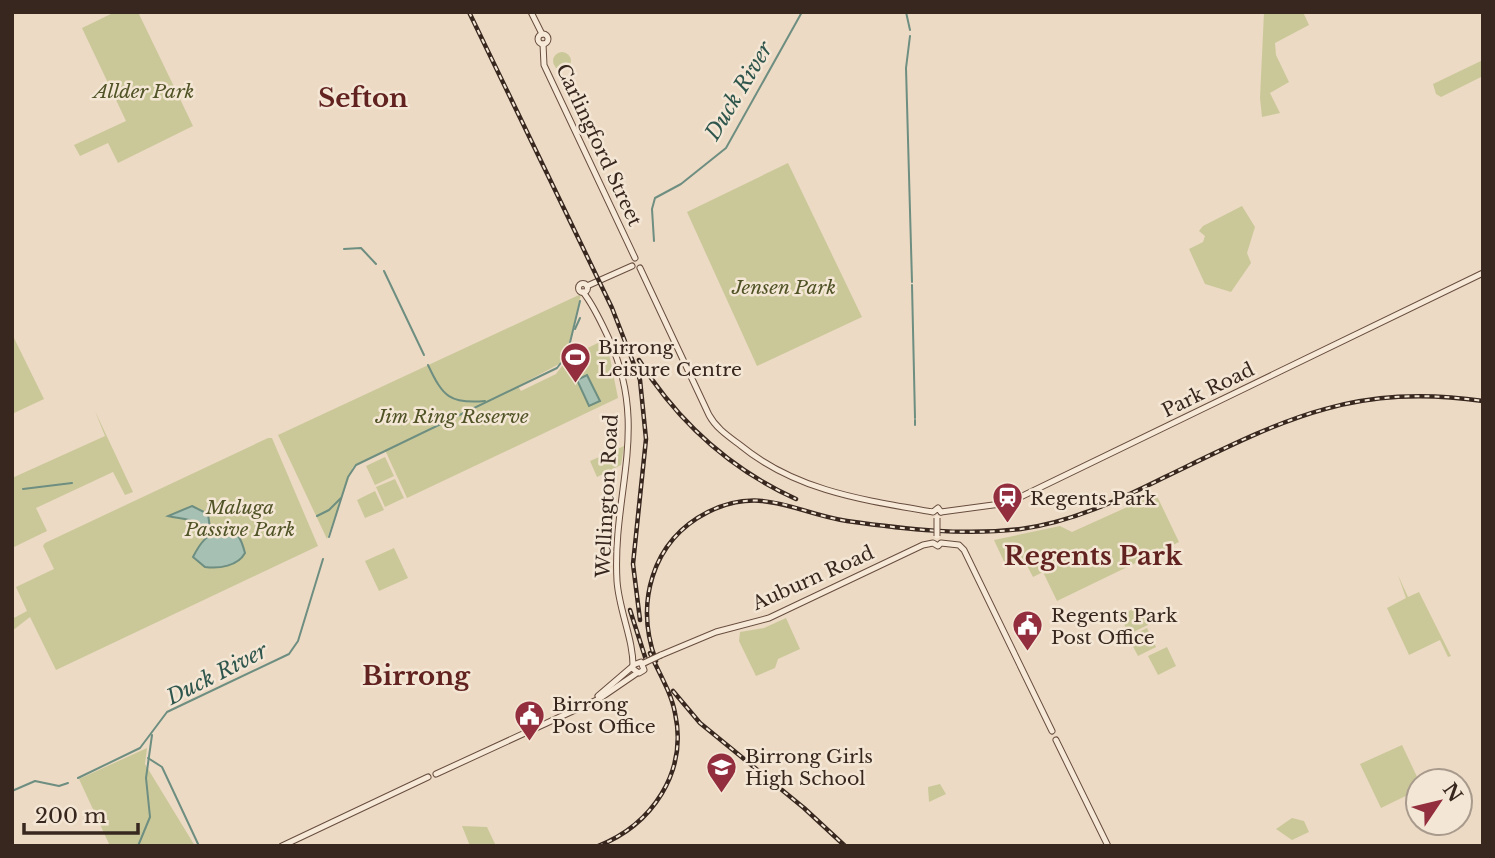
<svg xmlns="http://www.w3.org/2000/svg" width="1495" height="858" viewBox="0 0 1495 858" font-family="'Libre Baskerville',serif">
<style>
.green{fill:#cac899}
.water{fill:#a6c0b4;stroke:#6d8e80;stroke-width:2}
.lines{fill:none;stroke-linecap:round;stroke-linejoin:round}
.stream{stroke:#6d8e80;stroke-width:2}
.secondary-casing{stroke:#684d3f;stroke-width:7}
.secondary{stroke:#f7e9d7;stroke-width:5}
.rail-casing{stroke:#37271f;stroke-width:4.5}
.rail{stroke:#f4e6d4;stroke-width:2;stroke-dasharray:5;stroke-linecap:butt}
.secondary-bridge-casing{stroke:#684d3f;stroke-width:7;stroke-linecap:butt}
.secondary-bridge{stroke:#f7e9d7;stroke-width:5}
.labels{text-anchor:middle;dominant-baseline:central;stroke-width:5;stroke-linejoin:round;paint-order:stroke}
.park-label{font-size:19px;font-style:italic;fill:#4f5326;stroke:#f4e6d4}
.street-label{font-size:19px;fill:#37271f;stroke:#f4e6d4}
.poi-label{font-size:19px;fill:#37271f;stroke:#f4e6d4;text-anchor:start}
.water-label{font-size:21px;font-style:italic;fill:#2f564d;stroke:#f4e6d4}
.district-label{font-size:26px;font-weight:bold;fill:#622320;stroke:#f4e6d4}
</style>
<rect width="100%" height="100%" fill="#ecdac4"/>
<g class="green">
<path d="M115 12H138L193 126 118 163 108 143 80 156 74 145 126 121 82 28Z"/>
<path d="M1264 12H1303L1309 25 1275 43 1276 55 1289 82 1270 93 1280 113 1262 117 1260 98Z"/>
<circle cx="562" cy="61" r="9"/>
<path d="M1483 60V76L1441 97 1436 94 1433 84Z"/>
<path d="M788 163 862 317 757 366 687 212Z"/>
<path d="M1242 206 1255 227 1247 253 1251 263 1231 292 1205 284 1189 249 1203 242 1205 236 1199 231 1203 226Z"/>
<path d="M581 294 567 352 561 363 518 386 521 391 556 374 569 357 602 341 610 358 618 398 407 498 385 450 353 467 327 539 278 435Z"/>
<path d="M12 334 44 399 12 414Z"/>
<path d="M95 411 133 492 125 495 113 472 36 508 47 531 12 548V478L105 436Z"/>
<path d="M268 438H272L318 546 56 670 30 617 12 631V619L27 611 16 587 54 569 43 546 45 543Z"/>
<path d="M624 446 621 465 597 477 590 461Z"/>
<path d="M385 457 394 476 375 485 366 466Z"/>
<path d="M395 479 404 498 385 507 376 487Z"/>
<path d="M375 491 384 510 365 518 357 500Z"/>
<path d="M1156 494 1179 542 1057 601 1043 572 1033 577 1024 560 1007 568 994 540 1060 526 1072 532Z"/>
<path d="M394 548 408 578 379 591 365 561Z"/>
<path d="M1398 575 1408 597 1419 592 1451 656 1448 657 1440 640 1409 655 1387 608 1406 598Z"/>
<path d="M1138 606 1148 625 1129 634 1120 616Z"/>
<path d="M786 618 800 649 778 659 775 668 756 676 739 641 740 632 764 628Z"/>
<path d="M1147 628 1156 647 1138 656 1128 637Z"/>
<path d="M1167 647 1176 666 1158 675 1148 656Z"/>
<path d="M1402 745 1419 781 1418 790 1381 808 1360 764Z"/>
<path d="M147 748 145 764 195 846H110L79 779Z"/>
<path d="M940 784 946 794 929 802 928 787Z"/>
<path d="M1292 818 1304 821 1309 832 1292 840 1276 829Z"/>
<path d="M462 826 487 827 496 846H470Z"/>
</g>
<g class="water">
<path d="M587 375 600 401 589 406 577 380Z"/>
<path d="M192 506 208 514 210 528 205 533C195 516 181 520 168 516Z"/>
<path d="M222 529C238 530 241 538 245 553 238 566 219 569 205 567L193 557C200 543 207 534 222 529Z"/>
</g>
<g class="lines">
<g class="stream">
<path d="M906 12 910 30"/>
<path d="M910 36 906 68 912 282"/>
<path d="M654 241 652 209 655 198 681 184 726 148 802 12"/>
<path d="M344 249 361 248 376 264"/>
<path d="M384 271 424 355"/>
<path d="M912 285 915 418"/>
<path d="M575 329 580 318"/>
<path d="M428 365C443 397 450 404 485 401"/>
<path d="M915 420V425"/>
<path d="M23 489 72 483"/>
<path d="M317 516 329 510 341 498"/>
<path d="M329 537 348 477 356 465 557 368 567 355 580 301"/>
<path d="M148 758 162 767 199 846"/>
<path d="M78 778 140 748 167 712 289 654 298 641 323 559"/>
<path d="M12 791 35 781 59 786 68 783"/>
<path d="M138 846 150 817 146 778 152 735"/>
</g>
<defs>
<g id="secondary">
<path d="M531 12 542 34"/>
<circle cx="543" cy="39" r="5"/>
<path d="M543 44 544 65 635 258"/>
<path d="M640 268 709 415C716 428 728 436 740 445 796 491 863 500 933 512L938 508 941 512"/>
<circle cx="583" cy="288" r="4.5"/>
<path d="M587 286 632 266"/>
<path d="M583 292C594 306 601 322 609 339 650 428 612 492 617 581 619 611 634 640 633 669L639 673 644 670 641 662 633 665"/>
<path d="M941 512 1008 503 1483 273"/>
<path d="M661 655 716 632 769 618 923 545 933 543 938 546 941 543 959 545 964 550 1052 731"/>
<path d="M598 696 633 666"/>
<path d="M1056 740 1108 846"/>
<path d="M436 774 599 699 637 673"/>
<path d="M282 846 428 777"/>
</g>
</defs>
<use href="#secondary" class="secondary-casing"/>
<use href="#secondary" class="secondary"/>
<defs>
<g id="rail">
<path d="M469 12 612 308 640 380 646 439 633 564 640 620"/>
<path d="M639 360C678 422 730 469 796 499"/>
<path d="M630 610 647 663"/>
<path d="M656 661C635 604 651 541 708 512 762 485 795 513 847 521 904 529 964 536 1021 529 1072 522 1119 500 1165 477 1279 422 1351 382 1483 401"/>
<path d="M673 691 700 723 804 808 845 846"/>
<path d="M598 846C652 825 688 772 675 713 671 692 659 673 650 653"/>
</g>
</defs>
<use href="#rail" class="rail-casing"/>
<use href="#rail" class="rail"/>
<defs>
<g id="secondary-bridge">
<path d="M937 518V536"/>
<path d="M644 663 661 655"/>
</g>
</defs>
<use href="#secondary-bridge" class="secondary-bridge-casing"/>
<use href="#secondary-bridge" class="secondary-bridge"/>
</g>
<defs>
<symbol id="stadium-pin" viewBox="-11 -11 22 30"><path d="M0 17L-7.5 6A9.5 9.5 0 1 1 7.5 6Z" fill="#932e3e" stroke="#f4e6d4"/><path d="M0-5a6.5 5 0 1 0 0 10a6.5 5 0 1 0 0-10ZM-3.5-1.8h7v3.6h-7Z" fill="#fff"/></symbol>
<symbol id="station-pin" viewBox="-11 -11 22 30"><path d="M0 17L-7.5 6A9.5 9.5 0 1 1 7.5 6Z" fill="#932e3e" stroke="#f4e6d4"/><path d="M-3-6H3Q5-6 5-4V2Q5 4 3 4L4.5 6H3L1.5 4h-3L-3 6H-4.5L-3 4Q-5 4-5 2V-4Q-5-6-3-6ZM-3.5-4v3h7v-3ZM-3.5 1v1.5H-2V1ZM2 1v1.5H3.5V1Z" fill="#fff"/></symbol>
<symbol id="civic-pin" viewBox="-11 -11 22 30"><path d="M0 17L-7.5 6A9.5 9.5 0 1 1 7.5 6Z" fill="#932e3e" stroke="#f4e6d4"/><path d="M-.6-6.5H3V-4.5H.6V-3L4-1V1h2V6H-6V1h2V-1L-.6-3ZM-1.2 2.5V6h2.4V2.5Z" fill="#fff"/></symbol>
<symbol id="school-pin" viewBox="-11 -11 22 30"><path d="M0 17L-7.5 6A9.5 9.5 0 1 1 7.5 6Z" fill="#932e3e" stroke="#f4e6d4"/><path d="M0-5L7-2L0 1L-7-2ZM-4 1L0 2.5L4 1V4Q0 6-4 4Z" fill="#fff"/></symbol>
</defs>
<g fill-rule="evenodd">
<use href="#stadium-pin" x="558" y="340" width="35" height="47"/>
<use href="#station-pin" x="990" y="480" width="35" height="47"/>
<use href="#civic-pin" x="1010" y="608" width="35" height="47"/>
<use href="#civic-pin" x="512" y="698" width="35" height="47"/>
<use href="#school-pin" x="704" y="750" width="35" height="47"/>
</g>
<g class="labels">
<g class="park-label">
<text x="144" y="91">Allder Park</text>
<text x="784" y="287">Jensen Park</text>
<text x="452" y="416">Jim Ring Reserve</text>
<text x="240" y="507">Maluga<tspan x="240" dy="22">Passive Park</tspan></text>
</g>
<g class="street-label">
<text transform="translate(599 145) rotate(65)">Carlingford Street</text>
<text transform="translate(1208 390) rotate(-26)">Park Road</text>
<text transform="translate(607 496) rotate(-87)">Wellington Road</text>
<text transform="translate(813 578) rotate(-24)">Auburn Road</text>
</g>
<g class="poi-label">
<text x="598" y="347">Birrong<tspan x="598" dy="22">Leisure Centre</tspan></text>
<text x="1030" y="498">Regents Park</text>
<text x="1051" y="615">Regents Park<tspan x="1051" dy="22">Post Office</tspan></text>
<text x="552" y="704">Birrong<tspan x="552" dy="22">Post Office</tspan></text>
<text x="745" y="756">Birrong Girls<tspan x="745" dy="22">High School</tspan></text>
</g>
<g class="water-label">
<text transform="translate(739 91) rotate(-59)">Duck River</text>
<text transform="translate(217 674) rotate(-27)">Duck River</text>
</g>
<g class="district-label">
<text x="363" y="98">Sefton</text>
<text x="1093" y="556">Regents Park</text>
<text x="416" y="676">Birrong</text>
</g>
</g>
<rect width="1495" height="858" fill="none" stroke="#37271f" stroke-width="28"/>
<g transform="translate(1439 802) rotate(55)"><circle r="33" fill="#f4e6d4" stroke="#a89a8c" stroke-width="2"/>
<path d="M0-5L12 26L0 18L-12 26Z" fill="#932e3e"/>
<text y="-10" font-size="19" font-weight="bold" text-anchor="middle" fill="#37271f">N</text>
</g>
<path d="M24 823v10h114v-10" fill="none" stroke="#37271f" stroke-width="3.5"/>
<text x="35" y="823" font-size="21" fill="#37271f" stroke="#f4e6d4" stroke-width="5" paint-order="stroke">200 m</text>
</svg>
